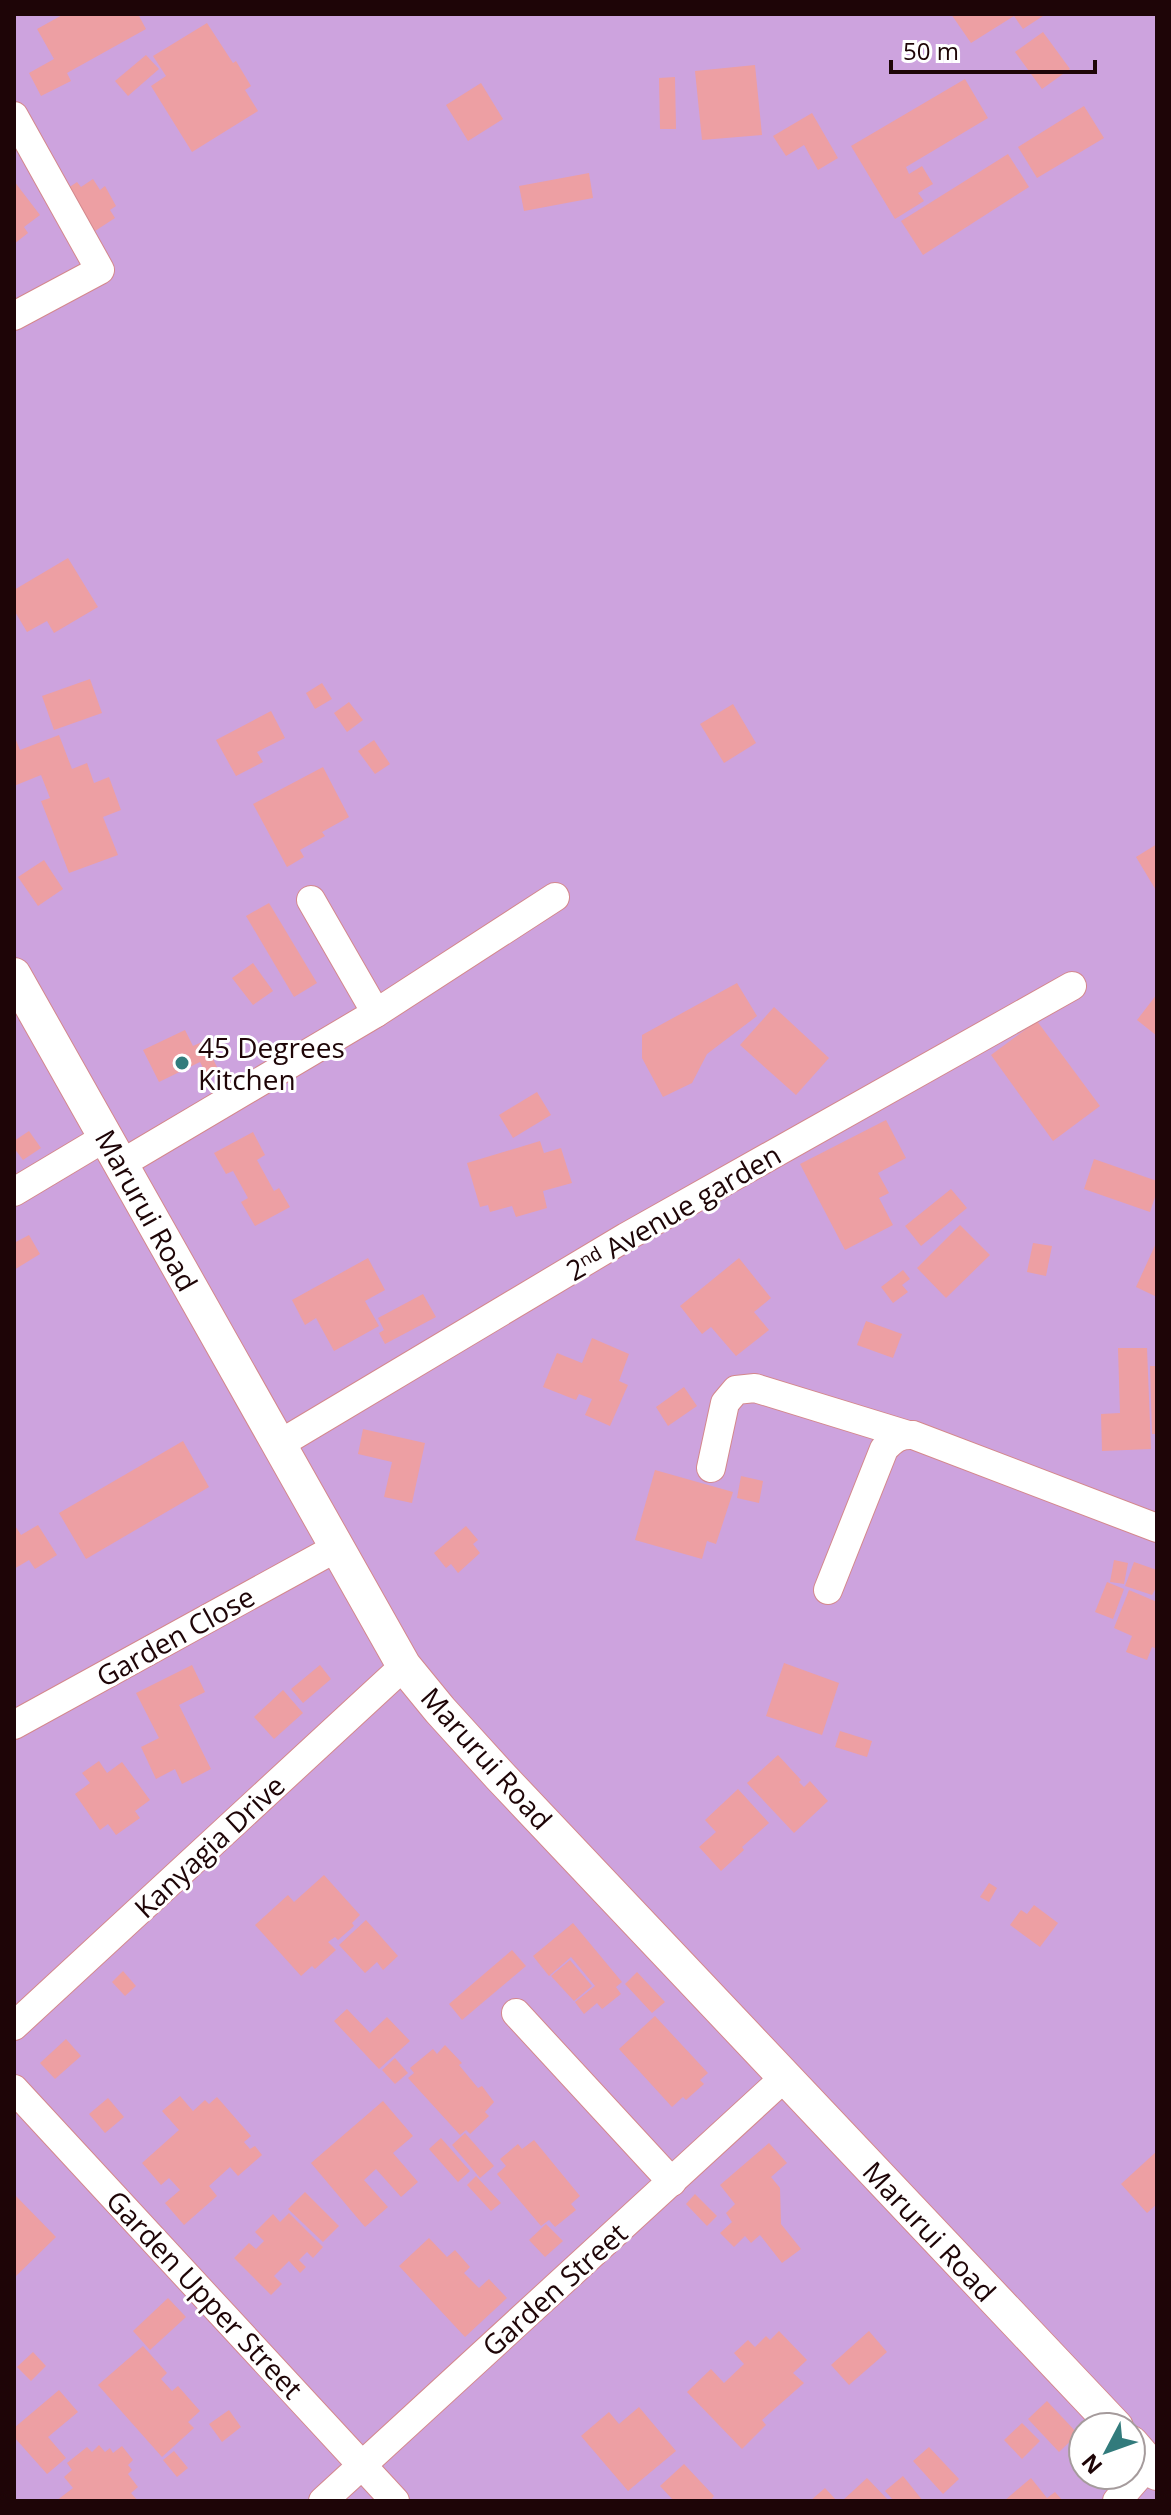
<svg xmlns="http://www.w3.org/2000/svg" width="1171" height="2515" viewBox="0 0 1171 2515" font-family="'Open Sans',sans-serif">
<style>
.green{fill:#cda3de;fill-rule:evenodd}
.building{fill:#ed9fa3}
.lines{fill:none;stroke-linecap:round;stroke-linejoin:round}
.minor-casing{stroke:#d4888c;stroke-width:30}
.tertiary-casing{stroke:#d4888c;stroke-width:36}
.minor{stroke:#fff;stroke-width:28}
.tertiary{stroke:#fff;stroke-width:34}
.poi-dot{fill:#327b7c;stroke:#fff;stroke-width:3}
.labels{text-anchor:middle;dominant-baseline:central;stroke-width:6;stroke-linejoin:round;paint-order:stroke}
.poi-label{font-size:28px;fill:#1e0507;stroke:#fff;text-anchor:start}
.street-label{font-size:28px;fill:#1e0507;stroke:#fff}
</style>
<rect width="100%" height="100%" fill="#fbdadb"/>
<path class="green" d="M14 14H1157V2501H14ZM1083 2427H1131V2475H1083Z"/>
<g class="building">
<path d="M64 14H138L146 29 67 73 71 81 41 96 29 73 54 59 37 29Z"/>
<path d="M951 14H1041L1043 16 1023 29 1014 16 971 43Z"/>
<path d="M207 23 233 63 236 61 251 86 245 90 258 111 192 152 151 86 166 76 153 56Z"/>
<path d="M1043 32 1070 69 1042 89 1015 52Z"/>
<path d="M146 55 159 69 128 96 115 81Z"/>
<path d="M755 65 762 135 702 140 695 71Z"/>
<path d="M675 77 676 129H660L659 78Z"/>
<path d="M965 79 988 118 906 167 909 174 922 166 933 184 918 193 924 201 895 219 851 146Z"/>
<path d="M481 83 503 119 468 141 446 105Z"/>
<path d="M1084 106 1104 138 1037 178 1018 147Z"/>
<path d="M812 113 838 158 818 170 804 145 786 156 773 136Z"/>
<path d="M1008 154 1029 187 923 255 901 221Z"/>
<path d="M589 173 593 198 524 211 519 186Z"/>
<path d="M93 179 100 190 105 186 116 206 110 210 115 218 95 231 68 188 77 182 81 187Z"/>
<path d="M14 181 40 215 24 227 28 233 14 244Z"/>
<path d="M68 558 98 607 54 633 47 621 27 632 14 610V590Z"/>
<path d="M90 679 102 713 54 730 42 696Z"/>
<path d="M322 683 332 699 315 709 306 693Z"/>
<path d="M349 702 363 720 347 732 334 713Z"/>
<path d="M733 704 756 743 724 763 700 724Z"/>
<path d="M271 711 285 738 257 752 263 762 236 776 216 740Z"/>
<path d="M14 735 20 750 59 735 72 769 87 763 94 783 109 777 121 810 103 817 118 855 69 873 41 801 50 798 41 775 14 786Z"/>
<path d="M374 740 390 764 375 774 358 751Z"/>
<path d="M323 767 349 817 322 832 325 836 300 850 304 857 287 867 253 804Z"/>
<path d="M1157 844V892L1136 857Z"/>
<path d="M44 860 63 889 38 906 18 877Z"/>
<path d="M269 903 317 983 294 997 246 916Z"/>
<path d="M253 963 273 991 253 1005 232 978Z"/>
<path d="M737 983 757 1016 707 1054 692 1083 663 1097 642 1058V1035Z"/>
<path d="M1157 994V1036L1137 1020Z"/>
<path d="M774 1007 829 1058 796 1095 740 1045Z"/>
<path d="M1037 1021 1100 1106 1053 1141 991 1055Z"/>
<path d="M185 1030 193 1046 204 1041 218 1069 206 1074 200 1062 159 1082 143 1050Z"/>
<path d="M537 1092 551 1115 513 1138 499 1115Z"/>
<path d="M886 1120 906 1158 878 1173 889 1193 879 1198 893 1225 845 1250 800 1164Z"/>
<path d="M29 1131 41 1148 23 1160 14 1148V1141Z"/>
<path d="M253 1132 265 1155 257 1160 274 1191 279 1188 290 1207 255 1226 241 1202 248 1198 233 1171 226 1174 214 1153Z"/>
<path d="M540 1141 544 1153 561 1148 572 1183 543 1191 547 1208 516 1217 512 1206 490 1212 488 1205 480 1207 467 1163Z"/>
<path d="M1094 1159 1157 1181V1191L1150 1212 1084 1189Z"/>
<path d="M951 1189 967 1208 921 1246 905 1226Z"/>
<path d="M960 1225 990 1255 946 1298 917 1268Z"/>
<path d="M29 1235 40 1254 14 1270V1243Z"/>
<path d="M1157 1241V1297L1136 1287Z"/>
<path d="M1033 1243 1052 1246 1046 1276 1027 1272Z"/>
<path d="M368 1258 385 1290 365 1301 379 1326 334 1351 316 1318 305 1325 292 1300Z"/>
<path d="M739 1258 771 1298 754 1312 769 1330 736 1356 711 1327 702 1334 680 1306Z"/>
<path d="M903 1270 910 1279 902 1285 908 1292 893 1303 881 1287Z"/>
<path d="M423 1294 436 1317 385 1344 379 1333 384 1330 378 1318Z"/>
<path d="M866 1321 902 1334 893 1358 857 1345Z"/>
<path d="M592 1338 629 1354 619 1381 628 1385 610 1426 585 1415 592 1399 579 1394 576 1400 543 1387 557 1353 582 1363Z"/>
<path d="M1118 1348H1147L1151 1449 1102 1451 1101 1414 1120 1413Z"/>
<path d="M1150 1366H1157V1434H1152Z"/>
<path d="M684 1387 697 1406 668 1426 656 1407Z"/>
<path d="M363 1429 425 1443 412 1503 384 1497 392 1462 358 1454Z"/>
<path d="M183 1441 209 1487 86 1559 59 1513Z"/>
<path d="M655 1470 733 1492 716 1544 707 1541 702 1559 635 1540Z"/>
<path d="M741 1476 763 1481 759 1503 737 1498Z"/>
<path d="M14 1524 21 1535 38 1525 57 1555 35 1569 29 1560 14 1569Z"/>
<path d="M466 1526 478 1540 473 1544 480 1553 458 1573 451 1564 446 1568 434 1553Z"/>
<path d="M1114 1560 1128 1563 1124 1584 1110 1582Z"/>
<path d="M1134 1562 1157 1570V1586L1152 1595 1125 1586Z"/>
<path d="M1107 1582 1124 1589 1113 1619 1095 1612Z"/>
<path d="M1129 1590 1157 1602V1649L1152 1647 1147 1660 1126 1652 1132 1636 1114 1628Z"/>
<path d="M784 1663 839 1683 822 1735 766 1716Z"/>
<path d="M192 1665 205 1692 179 1705 211 1769 182 1784 175 1769 156 1779 141 1747 159 1738 136 1693Z"/>
<path d="M320 1665 331 1679 303 1703 291 1689Z"/>
<path d="M283 1690 303 1713 274 1739 254 1717Z"/>
<path d="M840 1731 872 1741 867 1757 835 1747Z"/>
<path d="M778 1755 801 1780 799 1782 804 1787 810 1781 828 1801 794 1833 747 1783Z"/>
<path d="M99 1761 107 1773 122 1762 150 1800 135 1811 140 1818 116 1835 108 1824 100 1830 75 1794 90 1783 82 1773Z"/>
<path d="M738 1789 769 1823 742 1847 744 1850 721 1871 699 1847 716 1832 705 1820Z"/>
<path d="M324 1875 360 1915 352 1923 354 1926 338 1940 335 1937 328 1942 336 1950 315 1969 312 1966 301 1976 255 1925 288 1895 294 1902Z"/>
<path d="M989 1883 997 1888 989 1902 980 1897Z"/>
<path d="M1034 1905 1058 1923 1040 1947 1010 1925 1021 1910 1027 1914Z"/>
<path d="M366 1920 398 1956 383 1970 377 1962 365 1973 339 1945Z"/>
<path d="M573 1923 622 1982 616 1987 621 1994 602 2009 597 2003 584 2014 575 2002 595 1986 571 1957 549 1976 533 1956Z"/>
<path d="M512 1950 526 1966 462 2020 449 2004Z"/>
<path d="M570 1960 592 1986 574 2001 551 1976Z"/>
<path d="M123 1971 136 1986 125 1996 112 1982Z"/>
<path d="M637 1972 665 2002 652 2013 625 1984Z"/>
<path d="M347 2009 370 2033 387 2017 410 2041 379 2069 334 2021Z"/>
<path d="M655 2016 708 2073 700 2080 704 2084 686 2100 683 2097 672 2107 619 2049Z"/>
<path d="M66 2039 81 2056 55 2079 40 2063Z"/>
<path d="M445 2045 462 2063 459 2065 478 2088 482 2086 494 2102 485 2112 489 2116 470 2134 466 2130 460 2135 408 2078 414 2073 410 2068 433 2049 437 2054Z"/>
<path d="M395 2058 408 2073 395 2084 382 2070Z"/>
<path d="M180 2096 193 2111 205 2100 209 2104 217 2097 251 2136 244 2142 250 2149 255 2146 262 2155 238 2176 230 2167 209 2186 217 2196 184 2225 165 2203 180 2190 169 2178 161 2185 142 2163 179 2130 162 2111Z"/>
<path d="M108 2098 124 2117 105 2133 89 2114Z"/>
<path d="M383 2101 413 2136 393 2153 418 2182 401 2197 376 2169 364 2180 388 2207 365 2227 311 2163Z"/>
<path d="M465 2133 494 2166 480 2178 452 2145Z"/>
<path d="M441 2138 470 2171 458 2182 429 2149Z"/>
<path d="M534 2140 580 2196 571 2204 576 2210 555 2227 549 2220 541 2226 497 2174 506 2166 500 2159 518 2144 522 2149Z"/>
<path d="M769 2143 787 2163 771 2177 780 2188 781 2224 801 2249 782 2263 760 2235 751 2243 745 2236 734 2247 720 2233 732 2222 726 2213 735 2204 720 2185Z"/>
<path d="M1157 2151V2204L1147 2213 1121 2184Z"/>
<path d="M476 2176 501 2203 491 2211 467 2185Z"/>
<path d="M305 2192 339 2226 323 2242 288 2209Z"/>
<path d="M14 2194 56 2237 14 2278Z"/>
<path d="M695 2194 717 2216 707 2226 686 2204Z"/>
<path d="M289 2213 323 2247 313 2258 307 2252 299 2260 306 2267 300 2273 289 2261 274 2276 282 2284 271 2295 234 2258 249 2243 256 2249 264 2241 255 2232 273 2214 280 2222Z"/>
<path d="M546 2224 563 2241 545 2257 529 2240Z"/>
<path d="M429 2238 447 2257 455 2250 470 2267 464 2273 479 2288 489 2279 507 2298 465 2337 399 2266Z"/>
<path d="M168 2298 186 2317 150 2350 133 2331Z"/>
<path d="M779 2331 807 2360 793 2373 804 2383 762 2420 766 2425 742 2449 687 2392 711 2369 724 2383 744 2364 734 2353 748 2340 755 2347 766 2336 770 2340Z"/>
<path d="M869 2331 887 2352 849 2385 831 2365Z"/>
<path d="M143 2346 167 2373 161 2379 172 2391 178 2386 200 2411 188 2422 194 2428 162 2457 98 2385Z"/>
<path d="M33 2352 46 2366 31 2381 17 2367Z"/>
<path d="M59 2390 78 2412 48 2437 66 2458 47 2474 14 2437V2428Z"/>
<path d="M1047 2401 1078 2434 1059 2452 1028 2419Z"/>
<path d="M639 2407 676 2451 628 2491 581 2436 609 2412 619 2424Z"/>
<path d="M229 2410 241 2427 222 2442 209 2424Z"/>
<path d="M1022 2423 1040 2441 1022 2459 1004 2440Z"/>
<path d="M99 2445 105 2452 110 2448 113 2453 122 2446 133 2460 128 2465 132 2470 128 2474 138 2487 131 2493 138 2501H56L73 2488 64 2477 72 2470 67 2463 87 2447 92 2452Z"/>
<path d="M929 2447 959 2479 943 2494 913 2461Z"/>
<path d="M174 2451 188 2468 177 2477 163 2460Z"/>
<path d="M684 2464 714 2496 710 2501H674L660 2486Z"/>
<path d="M903 2476 923 2501H894L885 2491Z"/>
<path d="M867 2478 889 2501H842Z"/>
<path d="M1031 2478 1047 2498 1055 2492 1063 2501H1004Z"/>
<path d="M825 2488 837 2501H810Z"/>
</g>
<g class="lines">
<defs>
<g id="minor">
<path d="M14 116 100 270 14 316"/>
<path d="M376 1013 555 897"/>
<path d="M121 1164 376 1013 311 900"/>
<path d="M14 1192 106 1137"/>
<path d="M278 1445 626 1237 1072 986"/>
<path d="M711 1468 725 1403 736 1390 755 1388 908 1435"/>
<path d="M828 1590 884 1449C893 1439 900 1434 913 1435L1157 1528"/>
<path d="M14 1725 336 1548"/>
<path d="M516 2013 672 2182"/>
<path d="M14 2026 404 1666"/>
<path d="M14 2089 395 2501"/>
<path d="M323 2501 785 2077"/>
<path d="M1117 2501 1150 2463"/>
</g>
<g id="tertiary">
<path d="M14 975 404 1666 440 1710 500 1776 1116 2427"/>
<path d="M1131 2443 1157 2473"/>
</g>
</defs>
<use href="#minor" class="minor-casing"/>
<use href="#tertiary" class="tertiary-casing"/>
<use href="#minor" class="minor"/>
<use href="#tertiary" class="tertiary"/>
</g>
<circle class="poi-dot" cx="182" cy="1063" r="8"/>
<g class="labels">
<g class="poi-label">
<text x="198" y="1047">45 Degrees<tspan x="198" dy="32">Kitchen</tspan></text>
</g>
<g class="street-label">
<text transform="translate(147 1210) rotate(61)">Marurui Road</text>
<text transform="translate(673 1212) rotate(-30)">2ⁿᵈ Avenue garden</text>
<text transform="translate(175 1636) rotate(-29)">Garden Close</text>
<text transform="translate(487 1758) rotate(48)">Marurui Road</text>
<text transform="translate(209 1846) rotate(-43)">Kanyagia Drive</text>
<text transform="translate(930 2231) rotate(47)">Marurui Road</text>
<text transform="translate(554 2289) rotate(-42)">Garden Street</text>
<text transform="translate(205 2294) rotate(47)">Garden Upper Street</text>
</g>
</g>
<rect width="1171" height="2515" fill="none" stroke="#1e0507" stroke-width="32"/>
<g transform="translate(1107 2451) rotate(229)"><circle r="38" fill="#ffffff" stroke="#a59b9c" stroke-width="2"/>
<path d="M0-6L14 30L0 20L-14 30Z" fill="#327b7c"/>
<text y="-12" font-size="22" font-weight="bold" text-anchor="middle" fill="#1e0507">N</text>
</g>
<path d="M891 60v12h204v-12" fill="none" stroke="#1e0507" stroke-width="4"/>
<text x="903" y="60" font-size="24" fill="#1e0507" stroke="#ffffff" stroke-width="6" paint-order="stroke">50 m</text>
</svg>
